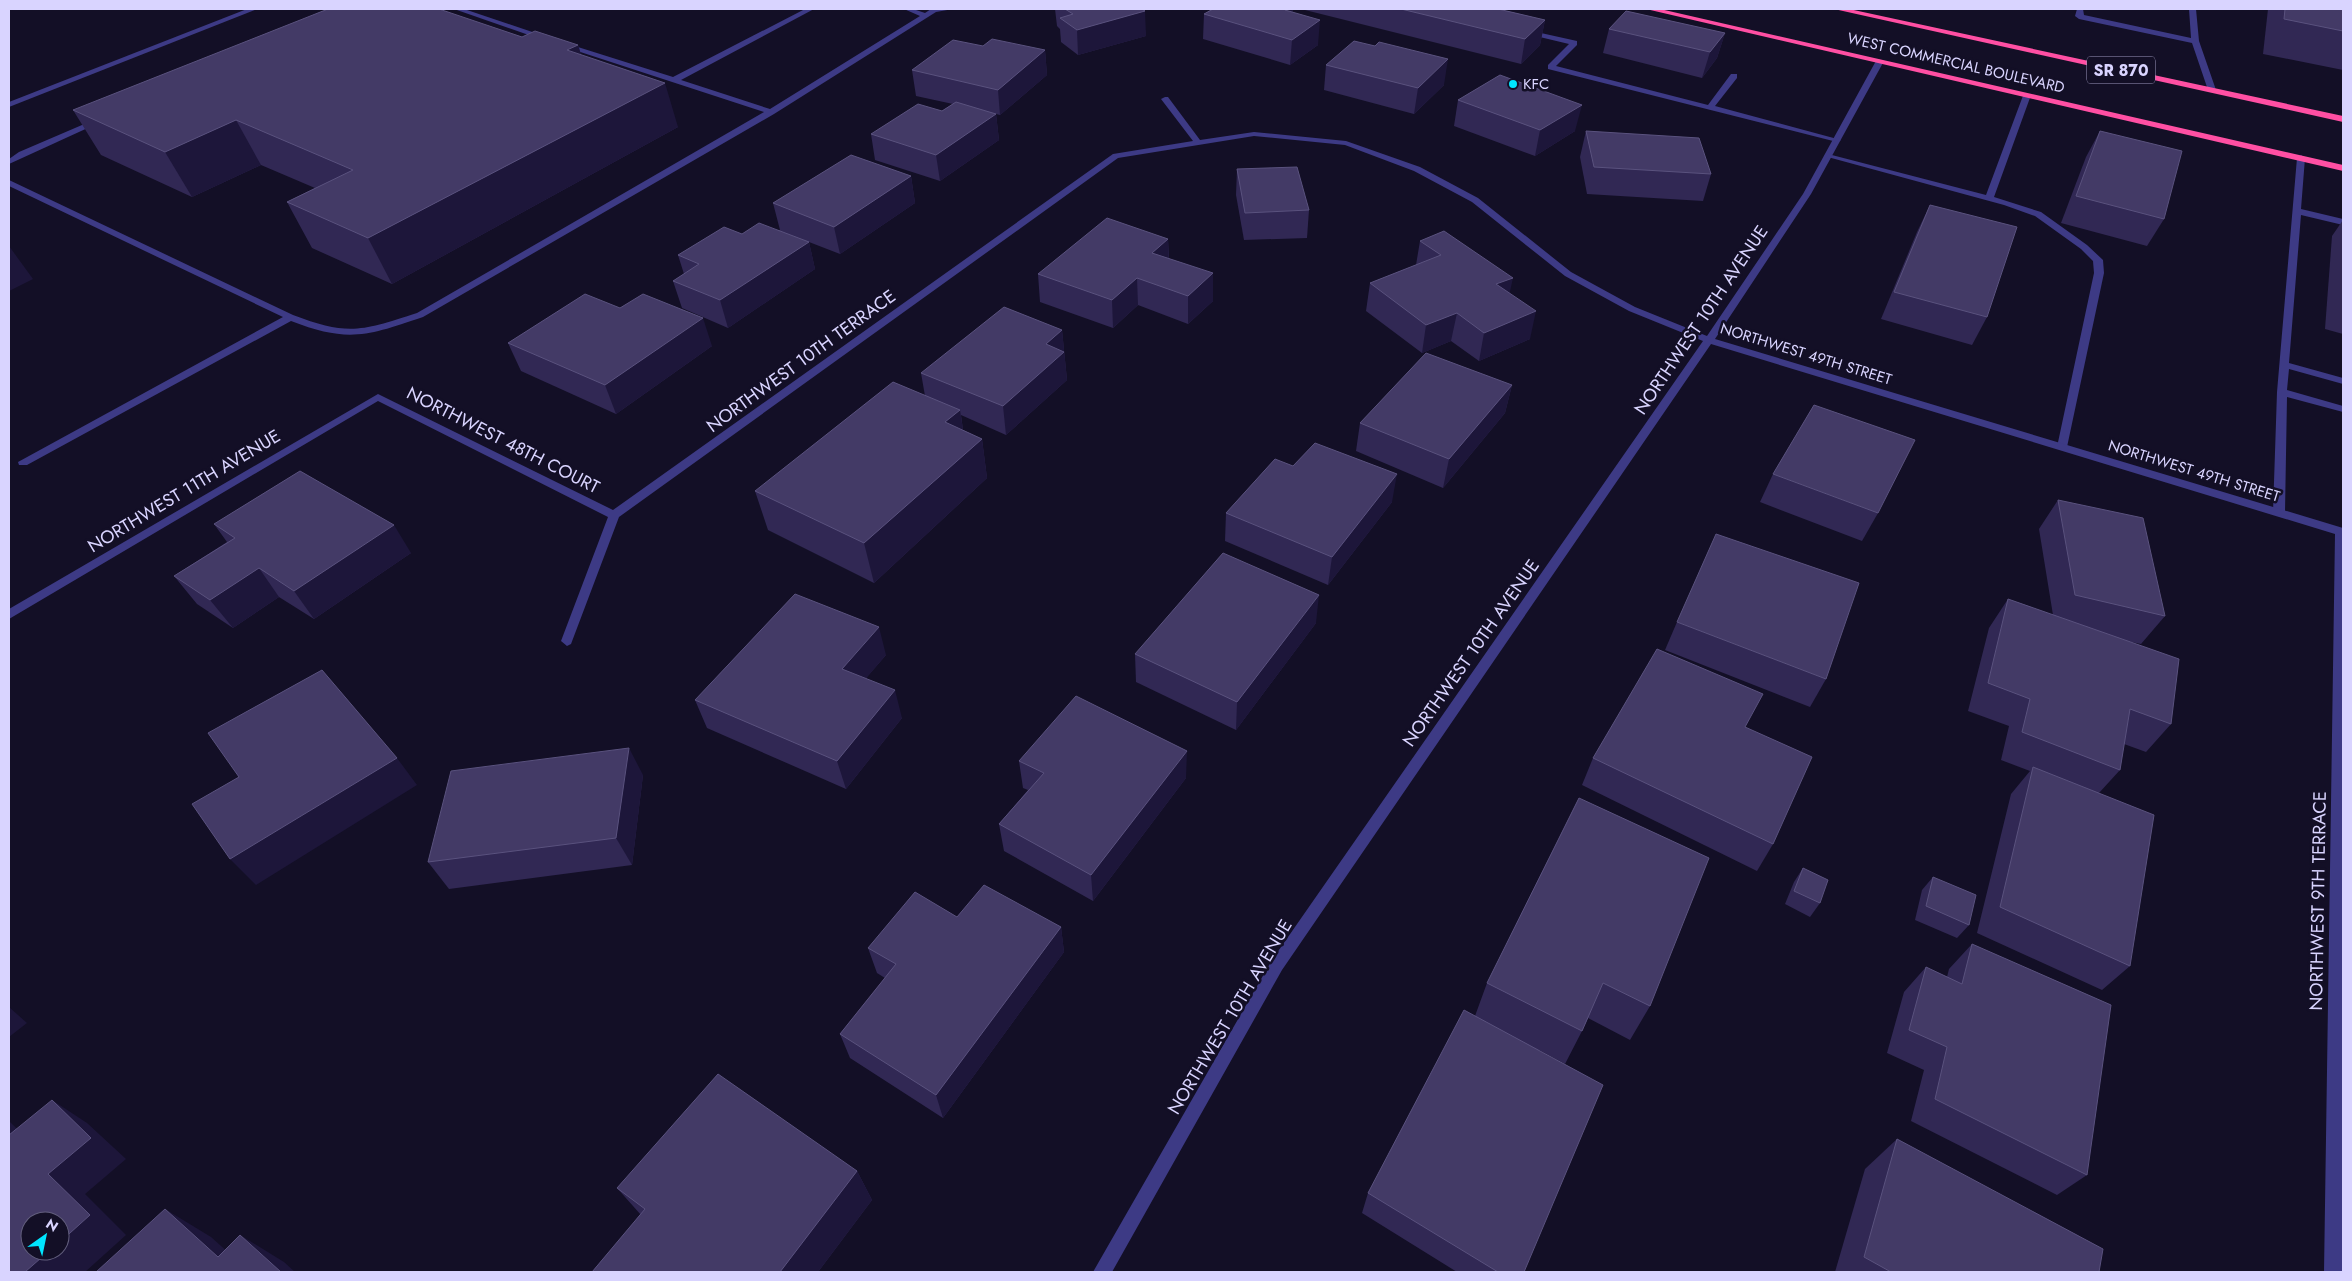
<svg xmlns="http://www.w3.org/2000/svg" width="2352" height="1281" viewBox="0 0 2352 1281" font-family="Jost,sans-serif">
<style>
.lines{fill:none;stroke-linecap:round;stroke-linejoin:round}
.lane{fill:#3d3a85;fill-rule:evenodd}
.street{fill:#3d3a85;fill-rule:evenodd}
.highway{fill:#ff4fa3;fill-rule:evenodd}
.wall{fill:#312854}
.shaded-wall{fill:#1d163a}
.building{fill:#433a66;stroke:#5a527e}
.poi-dot{fill:#00e5ff;stroke:#130f26;stroke-width:2}
.labels{text-anchor:middle;dominant-baseline:central;stroke-width:5;stroke-linejoin:round;paint-order:stroke}
.far-street-label{font-size:15px;fill:#d9d4ff;stroke:#130f26}
.far-poi-label{font-size:15px;fill:#d9d4ff;stroke:#130f26;text-anchor:start}
.shield{fill:#130f26;stroke:#9e99be;stroke-width:1}
.shield-label{font-size:16px;font-weight:bold;fill:#d9d4ff}
.street-label{font-size:18px;fill:#d9d4ff;stroke:#130f26}
</style>
<rect width="100%" height="100%" fill="#130f26"/>
<g class="lines">
<g class="lane">
<path d="M247 9H257L9 107V102Z"/>
<path d="M454 9H464L550 38 543 40Z"/>
<path d="M805 9H814L681 80 770 109 920 16 904 9H913L925 13 931 9H953L936 12 774 114 423 317C367 336 348 343 291 321L27 465H19L18 462 283 317 9 186V180L293 315C348 336 362 331 417 313L764 112 562 46V42L673 77Z"/>
<path d="M2077 9H2083L2084 15 2191 38 2189 9H2196L2199 41 2216 90 2212 92 2208 90 2192 43 2079 19 2075 16Z"/>
<path d="M1523 29 1577 41V45L1556 66 1708 105 1731 74H1737V78L1715 106 1841 140 1837 142 1548 69V65L1569 44 1523 33Z"/>
<path d="M2024 93 2031 95 1994 197 2041 212 2087 245 2103 260 2104 273 2067 447 2062 450 2057 447 2094 273 2093 261 2081 249 2035 216 2004 205 1824 156 1828 154 1986 195Z"/>
<path d="M96 119 103 121 9 164V159L19 152Z"/>
<path d="M2301 155 2305 158 2301 209 2343 219V225L2301 215 2289 363 2343 378V384L2289 369 2287 390 2343 406V412L2287 397 2285 512 2279 516 2273 512 2277 392 2297 158Z"/>
</g>
<path class="street" d="M1877 59 1884 61 1811 194 1715 339 2343 528 2342 1272H2324L2335 534 1711 344 1282 970 1112 1272H1093L1272 960 1703 341 1629 311 1565 276 1472 202 1414 171 1345 145 1254 136 1118 158 619 517 571 644 567 646 561 641 608 517 378 401 9 619V609L378 394 613 510 1113 154 1193 141 1161 99 1165 97H1168L1200 140 1254 132 1346 141 1420 167 1478 198 1571 272 1635 307 1707 336 1803 194Z"/>
<g class="highway">
<path d="M1646 9H1660L2343 165V171Z"/>
<path d="M1834 9H1849L2343 116V122Z"/>
</g>
</g>
<g class="wall">
<path d="M1055 9H1142L1146 36 1078 55 1061 42 1060 29 1057 26Z"/>
<path d="M1213 9H1293V12L1318 45 1290 65 1203 39 1204 14Z"/>
<path d="M1301 9H1498L1545 20 1540 45 1521 64Z"/>
<path d="M2268 9H2343V70L2263 54Z"/>
<path d="M1609 29 1725 33 1717 58 1702 78 1603 53Z"/>
<path d="M522 37 578 45 581 55 678 127 392 284 312 248 287 202 315 188 261 165 192 197 101 155 73 110Z"/>
<path d="M983 46 1045 50 1047 75 1000 115 996 114 999 140 940 181 875 160 871 134 942 111 953 104 916 96 912 70Z"/>
<path d="M1375 46 1444 85 1414 114 1324 90 1326 65Z"/>
<path d="M1458 100 1575 131 1535 156 1454 126Z"/>
<path d="M1586 131 1711 174 1703 201 1587 194 1580 157Z"/>
<path d="M2100 131 2164 219 2147 246 2061 223 2086 157Z"/>
<path d="M1237 169 1309 210 1307 238 1244 240 1236 195Z"/>
<path d="M911 176 915 203 840 254 809 242 815 269 728 328 682 308 673 281 684 274 678 255 742 234 780 230 773 203Z"/>
<path d="M1930 205 1987 317 1972 345 1881 319 1917 232Z"/>
<path d="M2343 220V334L2325 329 2332 236Z"/>
<path d="M1168 239 1169 258 1213 301 1188 324 1138 305 1113 328 1040 302 1038 274Z"/>
<path d="M1420 241 1509 293 1530 339 1479 361 1451 341 1422 353 1366 311 1370 283 1416 265Z"/>
<path d="M1062 330 1067 380 1006 435 961 415 963 430 982 439 987 478 874 583 768 530 755 491 925 396 921 373Z"/>
<path d="M508 343 712 346 616 414 521 371Z"/>
<path d="M1512 385 1505 413 1443 488 1356 451 1360 423Z"/>
<path d="M1293 466 1392 502 1328 585 1225 541 1226 513Z"/>
<path d="M1773 474 1878 513 1862 541 1760 502Z"/>
<path d="M2058 500 2165 616 2141 644 2126 641 2171 724 2146 752 2124 744 2120 770 2099 793 2130 966 2102 990 1977 933 2011 794 2030 771 2001 760 2009 726 1968 711 1989 628 2008 599 2053 615 2039 529Z"/>
<path d="M214 524 411 553 314 619 279 597 233 628 197 604 174 576 227 542Z"/>
<path d="M1677 622 1826 679 1810 707 1665 650Z"/>
<path d="M1316 623 1236 730 1136 682 1135 654Z"/>
<path d="M886 655 866 678 902 718 846 789 707 728 695 700Z"/>
<path d="M1746 727 1773 844 1757 871 1582 785 1593 758Z"/>
<path d="M1019 761 1186 778 1093 901 1004 851 999 824 1028 790 1023 788Z"/>
<path d="M643 775 632 865 449 889 428 862Z"/>
<path d="M1579 798 1650 1006 1630 1040 1588 1018 1582 1031 1565 1064 1539 1050 1524 1272H1457L1362 1213 1368 1193 1475 1016 1487 983Z"/>
<path d="M1803 868 1820 903 1810 917 1785 904 1794 882Z"/>
<path d="M1933 877 1969 925 1957 938 1915 920 1922 890Z"/>
<path d="M957 917 1061 927 1064 952 943 1118 850 1058 840 1034 885 978 877 973 868 948Z"/>
<path d="M1972 944 2087 1175 2057 1195 1911 1121 1924 1070 1887 1053 1904 992 1926 967 1947 977 1949 969Z"/>
<path d="M1897 1139 2099 1272H1835L1865 1169Z"/>
<path d="M857 1171 872 1200 818 1272H592L641 1215 617 1188Z"/>
</g>
<g class="shaded-wall">
<path d="M1287 9H1293L1292 29 1285 10Z"/>
<path d="M1145 11 1146 36 1078 55 1077 30Z"/>
<path d="M1320 20 1318 45 1290 65 1292 40Z"/>
<path d="M1545 20 1540 45 1521 64 1525 39Z"/>
<path d="M1725 33 1717 58 1702 78 1710 52Z"/>
<path d="M578 45 592 88 567 50Z"/>
<path d="M1045 50 1047 75 1000 115 998 90Z"/>
<path d="M1448 59 1444 85 1414 114 1418 88Z"/>
<path d="M665 83 678 127 392 284 368 238Z"/>
<path d="M1582 105 1575 131 1535 156 1540 130Z"/>
<path d="M996 114 999 140 940 181 936 155Z"/>
<path d="M236 120 261 165 192 197 165 152Z"/>
<path d="M911 176 915 203 840 254 834 227Z"/>
<path d="M1168 239 1169 266 1152 253Z"/>
<path d="M809 242 815 269 728 328 720 300Z"/>
<path d="M9 246 33 279 9 291Z"/>
<path d="M1213 273V301L1188 324V296Z"/>
<path d="M1137 278 1138 305 1113 328 1112 300Z"/>
<path d="M1513 278 1507 305 1496 284Z"/>
<path d="M1536 311 1530 339 1479 361 1484 333Z"/>
<path d="M1457 313 1451 341 1422 353 1426 325Z"/>
<path d="M703 318 712 346 616 414 605 385Z"/>
<path d="M1062 330 1067 380 1006 435 1003 406 1046 344Z"/>
<path d="M1512 385 1505 413 1443 488 1449 459Z"/>
<path d="M960 410 966 450 945 422Z"/>
<path d="M982 439 987 478 874 583 864 543Z"/>
<path d="M1397 474 1392 502 1328 585 1332 557Z"/>
<path d="M394 525 411 553 314 619 294 591Z"/>
<path d="M259 568 279 597 233 628 210 600Z"/>
<path d="M1319 595 1316 623 1236 730 1237 702Z"/>
<path d="M879 627 886 655 850 697 842 669Z"/>
<path d="M895 690 902 718 846 789 837 761Z"/>
<path d="M629 748 643 775 632 865 616 838Z"/>
<path d="M1187 751 1186 778 1093 901 1091 875Z"/>
<path d="M397 758 417 785 256 885 230 859Z"/>
<path d="M1061 927 1064 952 943 1118 936 1095Z"/>
<path d="M9 1007 27 1023 9 1037Z"/>
<path d="M52 1100 87 1123 126 1159 85 1194 126 1235 85 1272H25L49 1251H60V1242L48 1174Z"/>
<path d="M9 1121 11 1123 46 1157 9 1135Z"/>
<path d="M857 1171 872 1200 818 1272H780Z"/>
<path d="M165 1209 211 1237 250 1272 218 1257Z"/>
<path d="M240 1235 284 1262 295 1272H281Z"/>
</g>
<g class="building">
<path d="M328 9H439L522 37 535 31 578 45 567 50 665 83 368 238 287 202 353 170 236 120 165 152 73 110Z"/>
<path d="M1065 9H1142L1145 11 1077 30 1060 18 1073 14Z"/>
<path d="M1213 9H1287L1285 10 1320 20 1292 40 1204 14Z"/>
<path d="M1401 9H1498L1545 20 1525 39Z"/>
<path d="M2285 9H2343V31L2284 19Z"/>
<path d="M1626 11 1725 33 1710 52 1609 29Z"/>
<path d="M992 39 1045 50 998 90 912 70 953 40 983 46Z"/>
<path d="M1354 41 1375 46 1379 42 1448 59 1418 88 1326 65Z"/>
<path d="M1500 75 1582 105 1540 130 1458 100Z"/>
<path d="M956 102 996 114 936 155 871 134 918 104 942 111Z"/>
<path d="M1586 131 1699 138 1711 174 1594 167Z"/>
<path d="M2100 131 2182 151 2164 219 2076 196Z"/>
<path d="M851 155 911 176 834 227 773 203Z"/>
<path d="M1297 167 1309 210 1245 213 1237 169Z"/>
<path d="M1930 205 2017 227 1987 317 1894 292Z"/>
<path d="M1107 218 1168 239 1152 253 1213 273 1188 296 1137 278 1112 300 1038 274Z"/>
<path d="M759 223 809 242 720 300 673 281 699 264 678 255 724 227 742 234Z"/>
<path d="M1444 231 1513 278 1496 284 1536 311 1484 333 1457 313 1426 325 1370 283 1441 255 1420 241Z"/>
<path d="M585 294 620 308 643 294 703 318 605 385 508 343Z"/>
<path d="M1004 307 1062 330 1046 344 1064 352 1003 406 921 373Z"/>
<path d="M1426 353 1512 385 1449 459 1360 423Z"/>
<path d="M893 382 960 410 945 422 982 439 864 543 755 491Z"/>
<path d="M1814 405 1915 440 1878 513 1773 474Z"/>
<path d="M1315 443 1397 474 1332 557 1226 513 1275 459 1293 466Z"/>
<path d="M300 471 394 525 294 591 259 568 210 600 174 576 235 538 214 524Z"/>
<path d="M2058 500 2143 518 2165 616 2075 595Z"/>
<path d="M1716 534 1859 583 1826 679 1677 622Z"/>
<path d="M1223 553 1319 595 1237 702 1135 654Z"/>
<path d="M795 594 879 627 842 669 895 690 837 761 695 700Z"/>
<path d="M2008 599 2179 659 2171 724 2130 709 2120 770 2022 732 2030 699 1988 683Z"/>
<path d="M1657 649 1763 694 1745 727 1812 757 1773 844 1593 758Z"/>
<path d="M322 670 397 758 230 859 192 804 239 777 208 733Z"/>
<path d="M1076 696 1187 751 1091 875 999 824 1044 773 1019 761Z"/>
<path d="M629 748 616 838 428 862 451 771Z"/>
<path d="M2033 767 2154 815 2130 966 2000 907Z"/>
<path d="M1579 798 1709 858 1650 1006 1603 983 1582 1031 1487 983Z"/>
<path d="M1803 868 1828 880 1820 903 1794 891Z"/>
<path d="M1933 877 1976 895 1969 925 1926 906Z"/>
<path d="M984 885 1061 927 936 1095 840 1034 896 964 868 948 915 892 957 917Z"/>
<path d="M1972 944 2111 1005 2087 1175 1935 1099 1947 1047 1909 1030 1926 967 1962 984Z"/>
<path d="M1464 1010 1603 1085 1524 1272H1498L1368 1193Z"/>
<path d="M718 1074 857 1171 780 1272H592L645 1209 617 1188Z"/>
<path d="M52 1100 91 1138 48 1174 90 1215 60 1242V1221H30V1251H49L25 1272H9V1135Z"/>
<path d="M1897 1139 2103 1249 2099 1272H1891L1864 1257Z"/>
<path d="M165 1209 218 1257 240 1235 281 1272H96Z"/>
</g>
<circle class="poi-dot" cx="1513" cy="84" r="5"/>
<g class="labels">
<g class="far-street-label">
<text transform="translate(1956 63) rotate(13)">WEST COMMERCIAL BOULEVARD</text>
<text transform="translate(1806 354) rotate(17)">NORTHWEST 49TH STREET</text>
<text transform="translate(2194 471) rotate(17)">NORTHWEST 49TH STREET</text>
</g>
<g class="far-poi-label">
<text x="1523" y="84">KFC</text>
</g>
<rect class="shield" x="2087" y="56.5" width="68" height="27" rx="4"/>
<g class="shield-label">
<text x="2121" y="70">SR 870</text>
</g>
<g class="street-label">
<text transform="translate(1701 320) rotate(-56)">NORTHWEST 10TH AVENUE</text>
<text transform="translate(801 361) rotate(-36)">NORTHWEST 10TH TERRACE</text>
<text transform="translate(503 440) rotate(27)">NORTHWEST 48TH COURT</text>
<text transform="translate(184 491) rotate(-31)">NORTHWEST 11TH AVENUE</text>
<text transform="translate(1471 653) rotate(-55)">NORTHWEST 10TH AVENUE</text>
<text transform="translate(2318 901) rotate(-89)">NORTHWEST 9TH TERRACE</text>
<text transform="translate(1230 1017) rotate(-59)">NORTHWEST 10TH AVENUE</text>
</g>
</g>
<rect width="2352" height="1281" fill="none" stroke="#d9d4ff" stroke-width="20"/>
<g transform="translate(45 1236) rotate(33)"><circle r="24" fill="#130f26" stroke="#625e7d"/>
<path d="M0-4L9 19L0 12L-9 19Z" fill="#00e5ff"/>
<text y="-8" font-size="14" font-weight="bold" text-anchor="middle" fill="#d9d4ff">N</text>
</g>
</svg>
